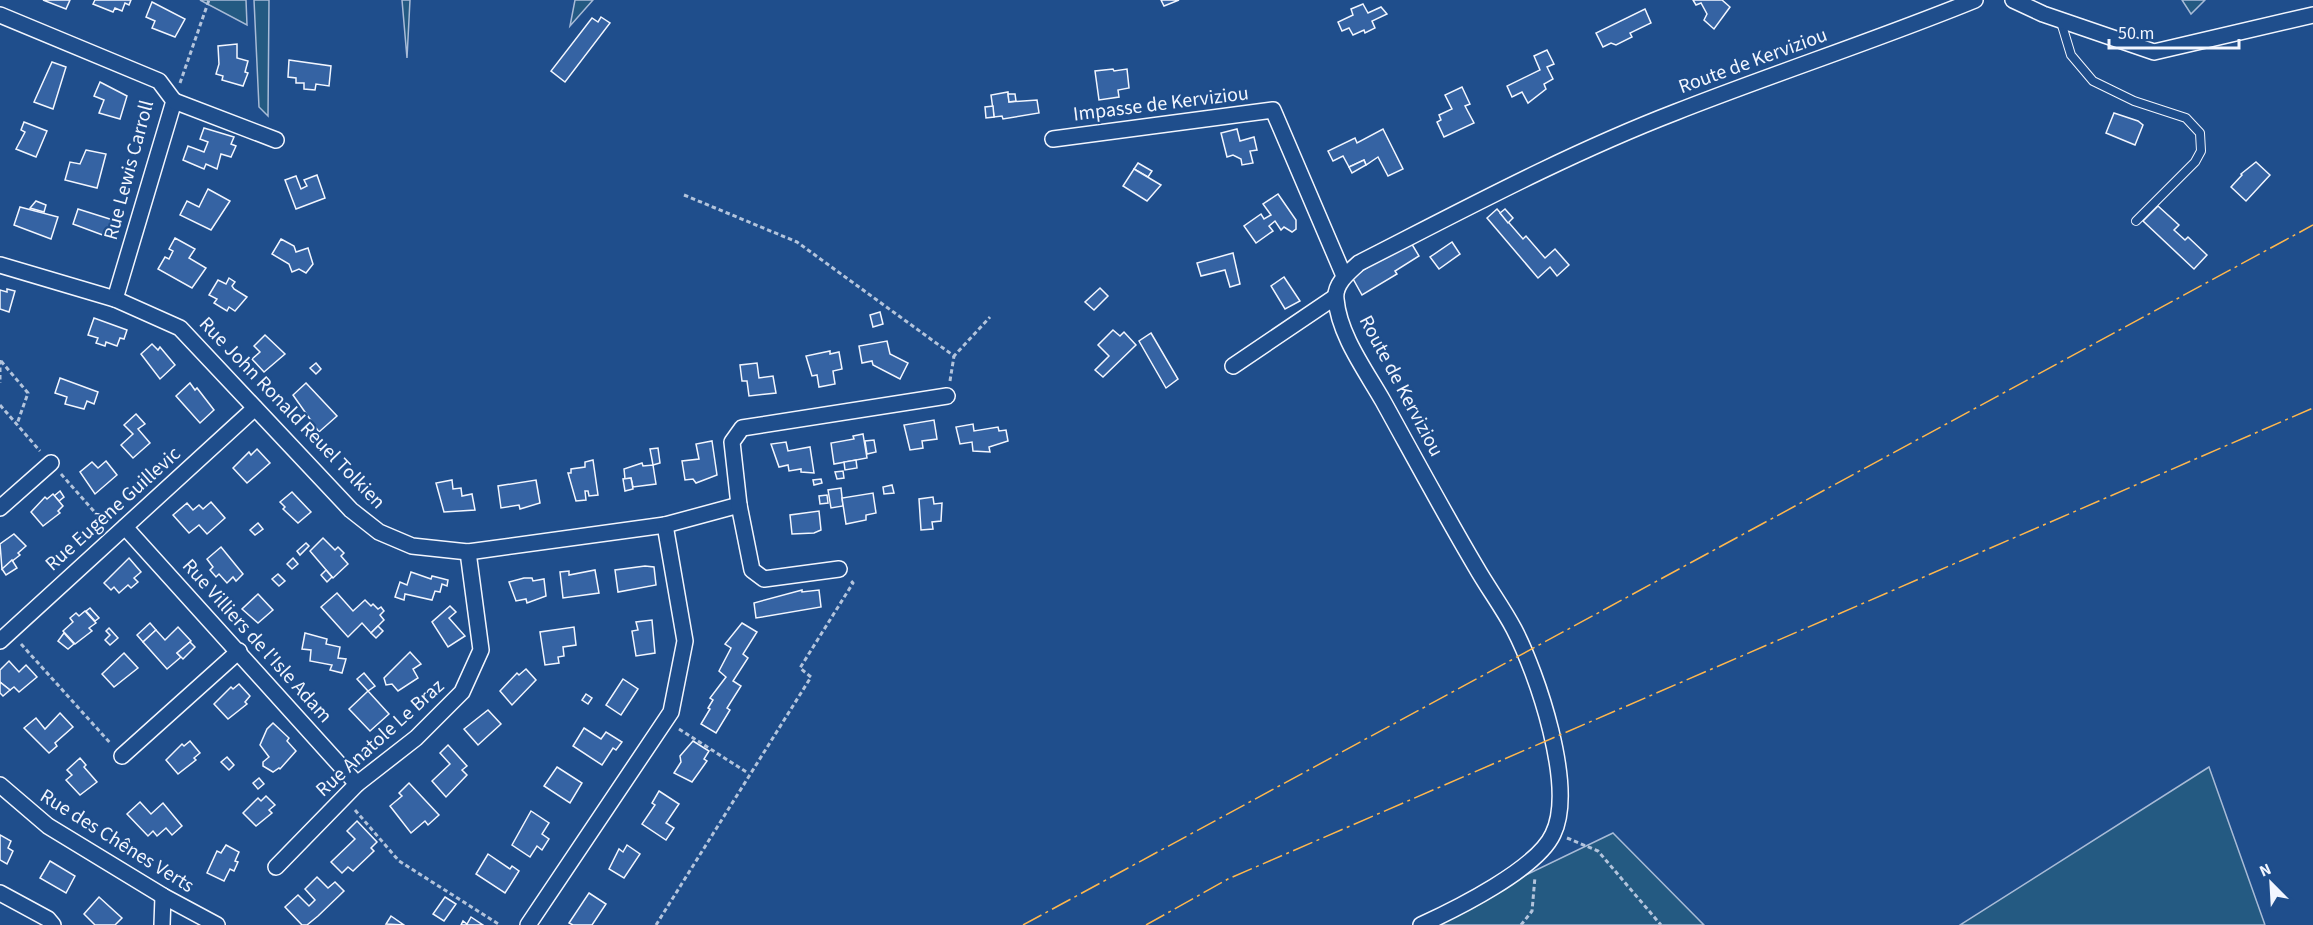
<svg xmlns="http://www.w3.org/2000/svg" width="2313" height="925" viewBox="0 0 2313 925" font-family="'Source Sans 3',sans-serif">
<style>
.green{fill:#245a82;stroke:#a8bbd7;stroke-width:1.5}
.building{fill:#3563a3;stroke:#f2f6ff;stroke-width:1.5}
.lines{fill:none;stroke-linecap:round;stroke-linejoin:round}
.service-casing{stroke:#f2f6ff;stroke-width:10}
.minor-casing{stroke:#f2f6ff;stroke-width:18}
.path{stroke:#b3c4dc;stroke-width:3;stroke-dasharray:4.5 3;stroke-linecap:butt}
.service{stroke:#1f4e8c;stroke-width:8}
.minor{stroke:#1f4e8c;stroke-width:15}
.power{stroke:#ffb74d;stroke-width:1.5;stroke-dasharray:21 4.5 3 4.5;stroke-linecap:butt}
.labels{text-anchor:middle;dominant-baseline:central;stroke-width:4.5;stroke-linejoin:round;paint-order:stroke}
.street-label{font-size:20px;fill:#f2f6ff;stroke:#1f4e8c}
</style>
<rect width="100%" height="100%" fill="#1f4e8c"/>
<g class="green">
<path d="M200 0H246L247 25Z"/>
<path d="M254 0H269L268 116 259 107Z"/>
<path d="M402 0H410L407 58Z"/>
<path d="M575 0H593L570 26Z"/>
<path d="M2182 0H2205L2191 14Z"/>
<path d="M2209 767 2265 925H1960Z"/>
<path d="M1613 833 1704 925H1422Z"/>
</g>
<g class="building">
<path d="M43 0H70L66 9Z"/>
<path d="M95 0H131L129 5 125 3 122 11 115 8 113 12 93 4Z"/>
<path d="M1161 0H1179L1164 6Z"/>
<path d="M1693 0H1722L1730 7 1714 29 1704 20 1707 14 1701 3 1696 5Z"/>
<path d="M152 2 185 19 175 37 152 28 155 21 146 17Z"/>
<path d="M1363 4 1368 13 1381 7 1387 14 1372 21 1375 28 1365 33 1364 30 1353 35 1349 28 1342 31 1338 22 1353 15 1351 9Z"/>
<path d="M1645 9 1651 23 1630 33 1632 37 1616 45 1611 43 1603 47 1596 33Z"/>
<path d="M601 17 610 23 565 82 551 71 592 18 598 22Z"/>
<path d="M237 44V58L248 61 245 72 248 73 243 86 222 80 223 76 216 74 219 64 218 46Z"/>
<path d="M1547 50 1554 64 1547 67 1553 79 1544 84 1546 89 1528 103 1522 92 1512 97 1507 86 1540 70 1534 56Z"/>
<path d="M289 60 331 66 329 86 316 84 315 90 304 89V83H296V78L288 77Z"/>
<path d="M52 62 66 67 53 109 34 102Z"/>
<path d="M1113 69 1114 71 1127 69 1129 88 1118 90 1119 97 1099 100 1095 71Z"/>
<path d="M100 82 127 96 120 119 99 113 104 100 94 96Z"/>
<path d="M1462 87 1470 104 1465 106 1474 123 1444 137 1437 122 1441 120 1439 115 1452 109 1445 95Z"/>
<path d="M1008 92 1009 102 1037 100 1039 113 1003 119 1002 116 994 117 991 95Z"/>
<path d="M1008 94H1015L1016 101 1009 102Z"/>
<path d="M993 106 994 117 986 118 985 107Z"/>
<path d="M2114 113 2138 121 2143 125 2135 145 2106 133Z"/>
<path d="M24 122 47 131 36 157 16 149 25 132 21 130Z"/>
<path d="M204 128 234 137 231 144 236 146 231 157 221 154 217 169 206 164 204 169 183 160 188 146 204 152 208 142 200 139Z"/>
<path d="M1237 129 1240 141 1254 137 1257 150 1250 151 1253 163 1242 165 1241 159 1233 155 1227 157 1221 133Z"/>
<path d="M1383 129 1403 169 1388 176 1378 157 1366 165 1364 160 1349 167 1343 156 1333 161 1328 151 1355 138 1357 143Z"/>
<path d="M86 150 106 154 97 188 65 180 70 162 80 164Z"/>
<path d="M1364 160 1366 165 1352 173 1349 167Z"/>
<path d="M2256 162 2270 175 2246 201 2231 187 2242 175 2241 174Z"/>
<path d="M1138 163 1152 171 1148 177 1134 169Z"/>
<path d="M1134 169 1161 185 1147 201 1123 186Z"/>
<path d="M317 175 325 198 296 209 285 180 296 176 301 189 307 186 304 180Z"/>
<path d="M208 189 230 201 211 230 180 215 187 201 199 207Z"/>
<path d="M1278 194 1296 220V229L1292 232 1284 227 1281 230 1275 221 1269 226 1273 231 1256 243 1244 226 1261 214 1264 219 1271 215 1263 204Z"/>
<path d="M36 201 46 205 44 212 30 208Z"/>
<path d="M2158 206 2179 225 2174 230 2185 240 2188 237 2207 255 2194 269 2143 221Z"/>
<path d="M20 207 58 217 51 239 14 225Z"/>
<path d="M78 209 113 220 108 237 73 224Z"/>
<path d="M1497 209 1523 239 1526 236 1545 258 1555 249 1569 265 1557 276 1550 267 1538 278 1487 218Z"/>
<path d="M1505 209 1513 218 1508 223 1500 213Z"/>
<path d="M175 238 195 249 189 258 206 268 192 288 158 269 165 257 169 259 173 251 169 249Z"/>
<path d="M281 239 294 246 296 252 308 248 313 264 306 273 299 269 292 272 289 264 272 254Z"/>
<path d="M1410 241 1419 256 1395 271 1397 274 1362 295 1352 277Z"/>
<path d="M1452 242 1460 254 1439 269 1430 257Z"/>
<path d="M1233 253 1240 284 1230 287 1225 270 1201 276 1197 263Z"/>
<path d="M1284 277 1300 301 1285 309 1271 286Z"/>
<path d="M229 278 235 282 232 286 234 289 247 297 235 311 229 307 227 311 214 303 217 299 209 295 218 280 226 284Z"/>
<path d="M1100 288 1108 296 1094 310 1085 302Z"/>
<path d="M7 289 15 291 9 312 0 309V290L7 292Z"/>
<path d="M880 312 883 324 873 327 870 315Z"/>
<path d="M94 318 127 330 124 339 120 338 117 346 106 342 105 346 96 343 98 338 88 335Z"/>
<path d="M1113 330 1120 336 1124 332 1136 345 1103 377 1095 370 1109 356 1098 345Z"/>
<path d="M1151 333 1178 379 1166 388 1139 341Z"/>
<path d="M265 335 285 354 264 372 252 359 260 352 254 346Z"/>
<path d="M887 341 890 354 908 363 900 379 873 365 872 361 862 363 859 346Z"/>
<path d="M152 344 158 350 160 347 175 365 160 379 141 354Z"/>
<path d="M830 351V354L839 352 842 369 833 371 835 384 819 387 817 375 812 376 806 356Z"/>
<path d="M316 363 321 369 316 374 310 368Z"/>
<path d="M757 363 759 378 773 376 776 393 749 396 747 381H742L740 365Z"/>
<path d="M60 378 98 392 94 404 87 401 84 409 65 404 67 397 55 393Z"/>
<path d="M190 383 195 390 197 388 214 410 200 423 176 396Z"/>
<path d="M306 383 337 416 319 432 293 395Z"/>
<path d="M136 414 145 424 138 429 150 443 133 458 121 445 133 434 124 425Z"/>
<path d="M934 420 937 439 922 441 923 448 910 450 904 425Z"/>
<path d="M973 424 974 431 998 427 999 431 1006 430 1008 441 989 447 990 452 973 451 972 442 960 444 956 427Z"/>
<path d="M863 434 867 458 834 464 831 443 854 439 853 436Z"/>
<path d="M874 440 876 452 867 454 865 441Z"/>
<path d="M712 441 717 475 696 483 693 479 685 480 682 461 699 459 696 444Z"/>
<path d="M786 442 788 451 810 447 814 473 801 472V469L789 471 788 465 779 467 771 444Z"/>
<path d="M658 448 660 463 653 465 650 449Z"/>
<path d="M257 449 270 463 247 483 233 468 249 452 251 455Z"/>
<path d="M593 460 598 495 589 496 588 491H585L586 500 576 501 568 473H571V469L585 467V462Z"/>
<path d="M856 460 857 468 845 470 844 462Z"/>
<path d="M106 461 117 475 95 494 80 472 92 462 98 468Z"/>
<path d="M642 463 643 466 653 465 656 484 633 487 631 478 625 479 624 469Z"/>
<path d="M843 471 844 478 837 479 835 472Z"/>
<path d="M631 478 633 489 625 491 623 479Z"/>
<path d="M821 479 822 483 814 485 813 480Z"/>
<path d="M452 480 453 489 461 488 462 496 472 494 475 510 444 512 436 483Z"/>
<path d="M536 480 540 503 520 509 519 505 501 508 498 486Z"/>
<path d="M892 485 894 493 884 494 883 487Z"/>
<path d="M841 488 843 506 831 508 828 490Z"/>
<path d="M60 491 64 497 59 501 54 496Z"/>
<path d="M292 492 311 512 298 523 283 509 285 507 280 502Z"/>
<path d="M873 493 876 513 866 515V520L846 524 842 498Z"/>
<path d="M53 494 63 506 58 511 60 513 43 526 31 512 45 497 47 499Z"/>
<path d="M827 495 828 503 820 504 819 496Z"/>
<path d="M933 497 934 504 942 503 941 521 932 522 933 529 921 530 919 499Z"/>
<path d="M211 502 225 518 207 534 199 525 189 533 173 515 187 503 193 510 199 505 203 509Z"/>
<path d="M819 511 821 530 814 533 792 534 790 515Z"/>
<path d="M258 523 263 529 255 535 250 530Z"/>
<path d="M14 534 26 546 18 553 20 555 2 569 0 544Z"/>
<path d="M323 538 335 550 338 547 344 553 341 556 348 564 333 578 310 551Z"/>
<path d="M306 543 309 546 300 555 297 551Z"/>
<path d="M221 547 243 574 236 581 233 577 227 583 219 574 216 577 210 570 213 567 207 559Z"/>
<path d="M129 558 141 572 134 578 138 582 131 588 128 585 119 593 114 587 111 590 104 583Z"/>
<path d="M293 558 298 564 292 569 287 564Z"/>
<path d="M12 560 17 568 6 575 2 569Z"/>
<path d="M645 566 654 567 656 585 618 592 615 570Z"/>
<path d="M326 570 332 577 327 582 321 575Z"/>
<path d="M595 570 599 593 563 598 560 572 569 571V575Z"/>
<path d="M411 572 431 579 432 576 448 580 447 586 442 584 440 592 435 591 432 600 405 594 404 600 395 597 400 582 407 585Z"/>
<path d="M278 574 285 581 279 586 272 579Z"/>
<path d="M524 578H532L533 581 544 579 546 596 527 603 526 599 516 601 509 582Z"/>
<path d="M802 590V592L819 590 821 607 756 618 754 603Z"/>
<path d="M337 593 353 611 365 600 371 606 373 604 378 609 381 607 384 611 380 615 384 620 371 633 362 623 348 637 321 607Z"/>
<path d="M258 594 273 610 258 623 242 609Z"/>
<path d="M450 606 456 612 449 618 465 636 448 647 432 622Z"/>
<path d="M90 608 99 618 95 621 86 611Z"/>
<path d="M85 611 96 623 89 628 92 631 75 644 63 631 73 622 70 618 76 613 79 616Z"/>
<path d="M652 620 655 653 636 656 632 631 638 630 636 622Z"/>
<path d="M150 623 156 630 143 642 137 635Z"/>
<path d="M742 623 757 632 743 654 748 658 733 681 741 686 727 708 730 710 716 733 701 724 710 709 708 708 713 700 710 698 726 677 719 671 731 648 725 644Z"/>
<path d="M378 626 383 631 376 638 371 633Z"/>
<path d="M178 627 191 641 177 653 181 657 167 669 143 642 156 630 165 640Z"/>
<path d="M574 627 576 645 563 647 564 656 558 657 559 663 545 665 540 632Z"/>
<path d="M109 628 118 638 110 645 105 640 110 635 106 631Z"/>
<path d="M64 633 74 644 68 649 58 641Z"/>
<path d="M305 633 327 639 326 644 340 647 338 658 346 659 342 673 330 670 332 665 310 661 311 650 302 649Z"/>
<path d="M190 642 195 647 183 659 177 653Z"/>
<path d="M410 652 421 664 413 669 418 678 398 691 392 684 386 685 384 678Z"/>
<path d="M124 653 138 668 114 687 102 674Z"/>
<path d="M9 661 19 672 26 665 37 677 19 692 14 687 10 690 0 682V670Z"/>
<path d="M526 669 536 680 512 705 500 691 517 673 519 675Z"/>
<path d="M364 673 375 686 368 691 357 679Z"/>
<path d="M623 679 638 689 621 715 606 705Z"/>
<path d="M0 682 10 690 3 696 0 693Z"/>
<path d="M239 684 250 696 245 702 247 704 228 719 214 704 231 687 233 689Z"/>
<path d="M368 691 389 714 370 731 349 709Z"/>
<path d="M586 694 592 698 588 704 582 700Z"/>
<path d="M488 710 501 724 478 745 464 729Z"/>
<path d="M60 713 73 727 55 743 57 746 49 753 24 728 36 718 45 729Z"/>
<path d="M273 723 289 738 287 741 296 751 280 769 279 768 273 772 263 766V762L269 757 260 745 267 729Z"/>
<path d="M584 728 601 739 606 732 622 742 616 750 613 748 602 765 573 746Z"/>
<path d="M190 741 200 753 194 758 196 760 178 774 166 760 182 744 184 746Z"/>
<path d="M693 741 709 751 704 759 707 761 692 782 674 773 681 762 680 756Z"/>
<path d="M448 745 467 766 462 770 467 775 446 797 432 781 450 764 440 753Z"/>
<path d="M227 757 234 765 229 770 221 762Z"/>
<path d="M80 758 86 765 84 767 97 782 80 795 66 780 72 775 67 770Z"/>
<path d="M557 767 582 783 570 803 544 786Z"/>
<path d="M259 778 264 784 258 789 253 783Z"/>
<path d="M409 783 439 815 428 825 425 821 411 833 390 806 402 796 399 793Z"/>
<path d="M659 791 679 804 666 823 674 828 666 840 642 824 655 805 652 803Z"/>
<path d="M266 796 275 805 269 810 272 813 256 826 243 813 258 798 261 801Z"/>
<path d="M140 802 151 814 163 803 182 826 172 835 166 828 157 836 153 831 148 836 127 814Z"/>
<path d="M531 811 549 823 542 834 549 839 542 850 537 846 530 857 512 845Z"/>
<path d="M357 821 377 842 371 848 374 851 353 871 348 867 342 873 331 862 355 839 347 831Z"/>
<path d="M0 835 11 841 8 848 13 851 7 864 0 860Z"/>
<path d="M226 845 239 852 235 861 238 862 234 871 230 869 224 881 207 873 217 851 221 853Z"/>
<path d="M627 845 640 854 624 878 609 869 619 849 623 852Z"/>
<path d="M488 854 510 869 512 866 519 871 505 893 476 874Z"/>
<path d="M50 861 75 876 66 893 40 878Z"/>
<path d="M317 877 328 888 335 882 344 891 318 916 307 925H302L285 907 298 895 309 906 315 900 305 889Z"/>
<path d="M589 893 606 904 592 925H573L569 923Z"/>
<path d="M99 897 122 918 115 925H95L84 914Z"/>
<path d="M445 897 456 904 444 921 433 914Z"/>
<path d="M391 916 404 925 386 924Z"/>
<path d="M471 917 483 925H461L463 921 467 924Z"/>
</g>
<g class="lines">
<defs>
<path id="service" d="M2061 22 2071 55 2093 81 2134 101 2186 118 2200 133 2201 151 2195 162 2136 221"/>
<g id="minor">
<path d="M2013 0 2043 14 2154 52 2313 15"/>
<path d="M0 15 159 81 174 101 115 299"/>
<path d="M174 101 276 140"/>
<path d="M1053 139 1273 110 1344 276"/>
<path d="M0 265 115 299 180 328 351 510 379 532 412 546 468 552 665 525 685 641 671 712 528 925"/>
<path d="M1233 366 1335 297"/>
<path d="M0 508 51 463"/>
<path d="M665 525 739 505"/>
<path d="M125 527 357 784"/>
<path d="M839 569 764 579 752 570 739 505 732 442 742 428 947 396"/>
<path d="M0 641 255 408"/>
<path d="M122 756 239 651"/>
<path d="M0 785 48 826 163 896 217 925"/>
<path d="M276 867 357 784 416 738 462 692 481 650 468 552"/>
<path d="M0 893 48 919 53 925"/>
<path d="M162 925 163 896"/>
<path d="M1421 925C1456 909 1537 869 1553 834 1576 787 1537 673 1514 629 1503 608 1488 588 1476 567 1444 513 1414 457 1383 401 1366 371 1339 335 1336 299 1334 284 1349 272 1359 263 1463 210 1567 154 1676 112 1775 73 1877 40 1975 0"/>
</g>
</defs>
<use href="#service" class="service-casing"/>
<use href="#minor" class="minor-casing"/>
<g class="path">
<path d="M180 83 209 0"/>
<path d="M684 195 797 242 954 356 990 317"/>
<path d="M0 360V383"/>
<path d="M1 361 28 393 17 424"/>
<path d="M950 381 954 356"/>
<path d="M0 405 40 451"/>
<path d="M61 474 106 525"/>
<path d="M21 644 111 744"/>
<path d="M679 729 748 773"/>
<path d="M355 810 399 861 500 925"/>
<path d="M1567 838 1598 851 1661 925"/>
<path d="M656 925 811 677 800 668 853 583 850 580"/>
<path d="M1521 925 1532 911 1535 877"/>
</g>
<use href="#service" class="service"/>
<use href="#minor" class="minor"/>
<g class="power">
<path d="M1023 925 2313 225"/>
<path d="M1146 925 1228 879 2313 408"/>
</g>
</g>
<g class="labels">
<g class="street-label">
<text transform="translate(1753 61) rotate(-20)">Route de Kerviziou</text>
<text transform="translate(1161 104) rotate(-7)">Impasse de Kerviziou</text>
<text transform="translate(129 170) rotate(-75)">Rue Lewis Carroll</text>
<text transform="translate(1401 386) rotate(62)">Route de Kerviziou</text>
<text transform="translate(292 413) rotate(46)">Rue John Ronald Reuel Tolkien</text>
<text transform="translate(113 509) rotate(-42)">Rue Eugène Guillevic</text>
<text transform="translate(257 641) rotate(48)">Rue Villiers de l'Isle Adam</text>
<text transform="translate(380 738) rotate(-42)">Rue Anatole Le Braz</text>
<text transform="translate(117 841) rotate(32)">Rue des Chênes Verts</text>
</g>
</g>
<g transform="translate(2271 883) rotate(336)" stroke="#1f4e8c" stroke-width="4.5" paint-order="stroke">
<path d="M0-4.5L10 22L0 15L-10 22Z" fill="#f2f6ff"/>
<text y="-9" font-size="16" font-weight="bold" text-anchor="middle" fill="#f2f6ff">N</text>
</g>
<path d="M2109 39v9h130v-9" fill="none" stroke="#f2f6ff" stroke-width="3"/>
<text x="2118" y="39" font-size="18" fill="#f2f6ff" stroke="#1f4e8c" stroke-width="4.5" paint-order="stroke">50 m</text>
</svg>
